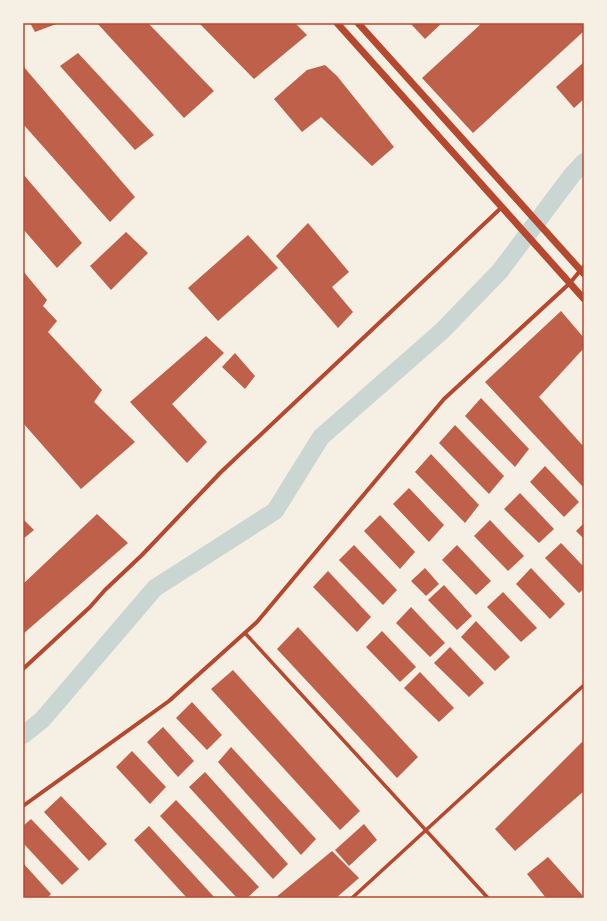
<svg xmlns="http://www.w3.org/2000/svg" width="607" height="921" viewBox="0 0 607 921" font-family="Overpass,sans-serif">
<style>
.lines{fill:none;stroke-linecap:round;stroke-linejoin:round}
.river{stroke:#c9d6d2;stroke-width:18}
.building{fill:#bf614a}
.pedestrian{stroke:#b5482f;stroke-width:3.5}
.minor{stroke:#b5482f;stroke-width:4}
.secondary{stroke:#b5482f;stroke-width:7}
.neatline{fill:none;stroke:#b5482f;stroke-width:1.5}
</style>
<rect width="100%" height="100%" fill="#f6efe4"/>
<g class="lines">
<path class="river" d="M23 735 42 720 155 588 275 511 321 437 442 331 500 271 572 175 584 162"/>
</g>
<g class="building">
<path d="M30 23H59L35 32Z"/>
<path d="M97 23H148L214 91 184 118Z"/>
<path d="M199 23H295L307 35 254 79Z"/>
<path d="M410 23H442L425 39Z"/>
<path d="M482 23H584V31L473 133 422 78Z"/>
<path d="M78 53 154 135 135 150 60 66Z"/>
<path d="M584 62V99L574 108 556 87Z"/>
<path d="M325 65 337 76 394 147 372 166 321 117 302 132 274 99 307 70Z"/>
<path d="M23 66 135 197 110 222 23 124Z"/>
<path d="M23 174 82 243 57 268 23 229Z"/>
<path d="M308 223 349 272 332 287 353 312 338 328 276 256Z"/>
<path d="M126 232 148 253 111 290 90 266Z"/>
<path d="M248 235 278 268 218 321 188 288Z"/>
<path d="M23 271 47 300 43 306 57 321 48 332 102 390 94 402 135 442 81 489 23 423Z"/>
<path d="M561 311 584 338V348L539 397 584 447V488L485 382Z"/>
<path d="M206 336 224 353 172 404 207 442 187 463 130 402Z"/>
<path d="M235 353 255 376 245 389 222 367Z"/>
<path d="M481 398 529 449 515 467 465 416Z"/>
<path d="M455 425 504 476 489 494 439 443Z"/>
<path d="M431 454 479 505 465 523 415 472Z"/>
<path d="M545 466 579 502 564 517 530 482Z"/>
<path d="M409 488 444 525 429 542 393 504Z"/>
<path d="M520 493 554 529 539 543 504 509Z"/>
<path d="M97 514 128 543 23 634V584Z"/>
<path d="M380 515 415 552 400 569 364 531Z"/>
<path d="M23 519 34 530 23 539Z"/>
<path d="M490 520 524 556 508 571 474 536Z"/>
<path d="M584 523V539L576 531Z"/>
<path d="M561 543 584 567V589L579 593 545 558Z"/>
<path d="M354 545 397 590 383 605 339 560Z"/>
<path d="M457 545 491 581 476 595 442 560Z"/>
<path d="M425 568 439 584 426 596 411 581Z"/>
<path d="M531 568 565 604 550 619 516 584Z"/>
<path d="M328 571 371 617 357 632 313 587Z"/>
<path d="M444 585 472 616 457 630 428 600Z"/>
<path d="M503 592 537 628 521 642 487 607Z"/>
<path d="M411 607 445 643 430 657 396 623Z"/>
<path d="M476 621 510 657 495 671 461 637Z"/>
<path d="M298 627 418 757 397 778 277 649Z"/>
<path d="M382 631 416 667 400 682 366 647Z"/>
<path d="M450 647 484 683 469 697 434 663Z"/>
<path d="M233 670 360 811 340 830 211 689Z"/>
<path d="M420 672 454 708 439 722 404 688Z"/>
<path d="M192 702 222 735 207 750 176 718Z"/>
<path d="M163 727 194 761 178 777 147 742Z"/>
<path d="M584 740V791L515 851 495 829Z"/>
<path d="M231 747 316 839 301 855 218 762Z"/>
<path d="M132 751 166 787 150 804 116 767Z"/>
<path d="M205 772 288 864 273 879 189 787Z"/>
<path d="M61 796 107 844 89 861 44 812Z"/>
<path d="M176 800 259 887 247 898H237L160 816Z"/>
<path d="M31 819 79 869 62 885 23 843V826Z"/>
<path d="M364 824 377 840 349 866 335 850Z"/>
<path d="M149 826 215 898H187L134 840Z"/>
<path d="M332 851 359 878 336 898H275Z"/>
<path d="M548 857 584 897V898H546L527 874Z"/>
<path d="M23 863 51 894 47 898H23Z"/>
</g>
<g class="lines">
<g class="pedestrian">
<path d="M245 633 488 898"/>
<path d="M352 898 584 685"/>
</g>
<g class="minor">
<path d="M23 669 90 607 105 590 142 555 220 473 502 207"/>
<path d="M23 806 169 701 257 622 444 399 570 283 584 266"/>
</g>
<g class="secondary">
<path d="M337 23 584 299"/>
<path d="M358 23 584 274"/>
</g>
</g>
<rect width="607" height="921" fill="none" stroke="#f6efe4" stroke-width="48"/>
<rect x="24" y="24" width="559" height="873" class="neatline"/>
</svg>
